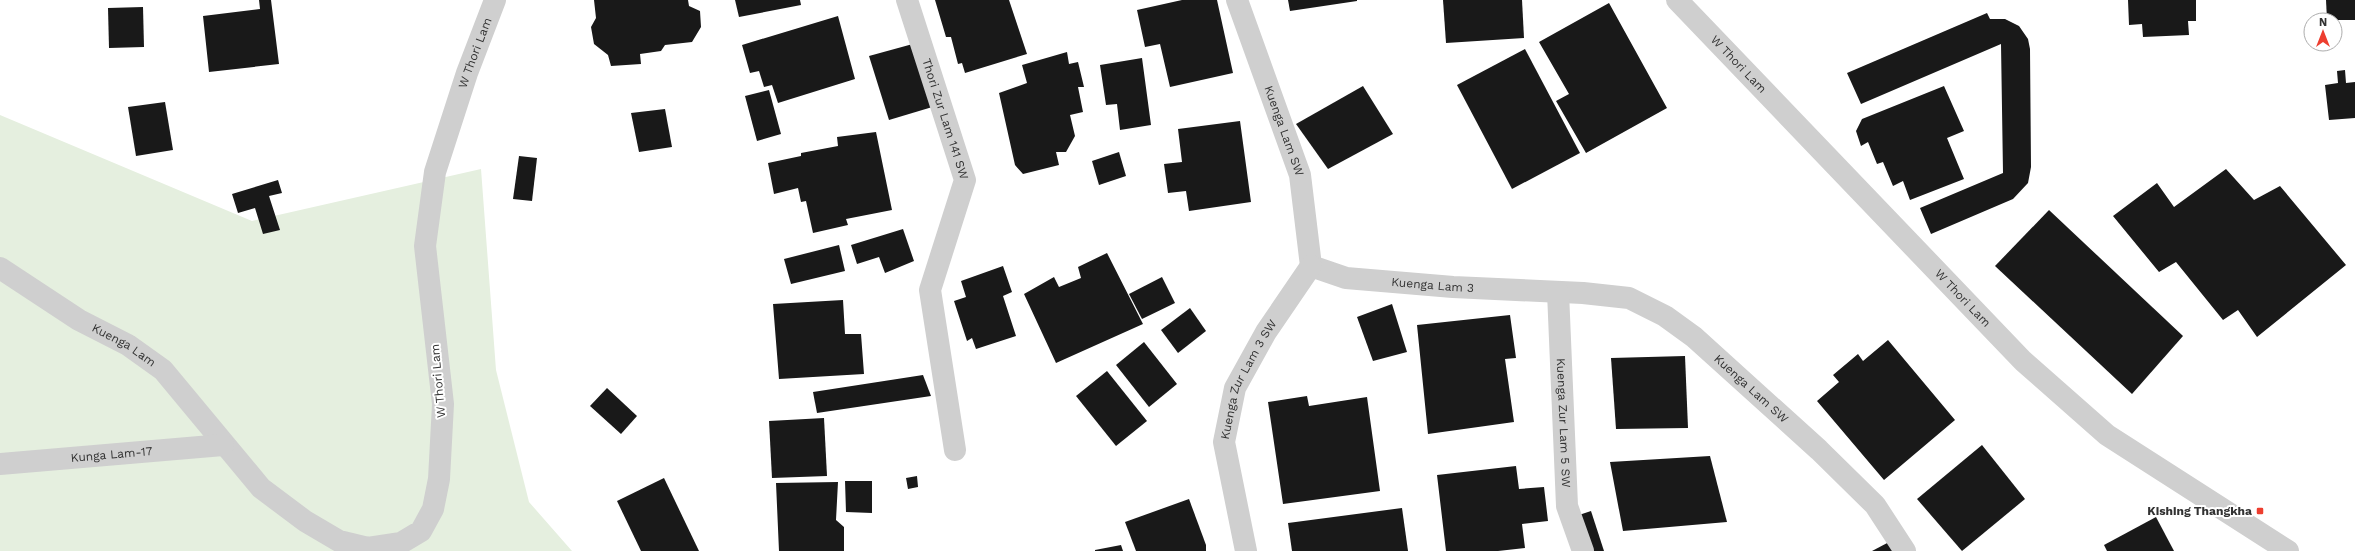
<svg xmlns="http://www.w3.org/2000/svg" width="2355" height="551" viewBox="0 0 2355 551" font-family="'Work Sans',sans-serif">
<style>
.green{fill:#e5efdf}
.building{fill:#191919}
.lines{fill:none;stroke-linecap:round;stroke-linejoin:round}
.minor{stroke:#cfcfcf;stroke-width:22}
.poi-dot{fill:#ed3e2f;stroke:#fff;stroke-width:1.5}
.labels{text-anchor:middle;dominant-baseline:central;stroke-width:4;stroke-linejoin:round;paint-order:stroke}
.street-label{font-size:12px;fill:#323232;stroke:#fff}
.poi-label{font-size:12px;font-weight:bold;fill:#323232;stroke:#fff;text-anchor:end}
</style>
<rect width="100%" height="100%" fill="#fff"/>
<path class="green" d="M0 115 252 221 481 169 496 370 529 502 572 551H0Z"/>
<g class="building">
<path d="M259 0H271L279 64 209 72 203 16 260 9Z"/>
<path d="M594 0H688L689 6 700 11 701 27 692 42 665 45 661 51 640 54 641 64 611 66 608 55 594 44 591 27 596 18Z"/>
<path d="M735 0H800L801 5 739 17Z"/>
<path d="M935 0H1009L1027 54 965 73 962 63 958 64 951 37H946Z"/>
<path d="M1182 0H1217L1233 73 1170 87 1160 44 1145 47 1137 10Z"/>
<path d="M1288 0H1357V1L1290 11Z"/>
<path d="M1443 0H1522L1524 38 1446 43Z"/>
<path d="M2128 0H2196V21H2188L2189 35 2143 37 2142 24 2129 25Z"/>
<path d="M2326 0H2355V20H2327Z"/>
<path d="M1609 3 1667 108 1586 153 1556 101 1569 94 1539 42Z"/>
<path d="M143 7 144 47 109 48 108 8Z"/>
<path d="M1987 13 1990 19H2005L2019 26 2028 39 2030 49 2031 167 2028 183 2013 199 1931 234 1920 208 2003 173 2001 44 1861 104 1847 73Z"/>
<path d="M838 16 855 79 778 103 772 85 764 87 759 71 750 73 742 45Z"/>
<path d="M920 42 939 105 889 120 869 56Z"/>
<path d="M1525 49 1580 153 1512 189 1457 85Z"/>
<path d="M1067 52 1069 64 1078 62 1084 87H1078L1083 112 1070 115 1075 136 1066 152H1056L1059 165 1023 174 1015 165 999 93 1027 83 1022 65Z"/>
<path d="M1142 58 1151 125 1120 130 1117 104 1106 105 1100 65Z"/>
<path d="M2345 70 2346 83 2355 82V118L2329 120 2325 85 2338 83 2337 71Z"/>
<path d="M1363 86 1393 134 1328 169 1296 124Z"/>
<path d="M1944 86 1964 131 1947 138 1964 179 1910 200 1903 181 1893 186 1883 162 1877 164 1868 142 1861 146 1856 131 1862 119Z"/>
<path d="M769 90 781 134 757 141 745 96Z"/>
<path d="M165 102 173 150 136 156 128 107Z"/>
<path d="M665 109 672 147 639 152 631 113Z"/>
<path d="M1240 121 1251 202 1189 211 1186 191 1168 193 1164 164 1182 162 1178 129Z"/>
<path d="M876 132 892 210 846 219 848 225 813 233 806 201 801 202 798 188 774 194 768 163 801 156V153L838 146 837 137Z"/>
<path d="M1119 152 1126 176 1099 185 1092 161Z"/>
<path d="M519 156 537 158 532 201 513 199Z"/>
<path d="M2226 169 2254 200 2280 186 2346 265 2257 337 2238 310 2223 320 2176 262 2159 272 2113 216 2157 183 2174 207Z"/>
<path d="M278 180 282 193 269 196 280 230 263 234 255 208 238 213 232 194Z"/>
<path d="M2049 210 2183 336 2132 394 1995 266Z"/>
<path d="M903 229 914 261 885 273 879 257 857 264 851 245Z"/>
<path d="M839 245 845 271 791 284 784 259Z"/>
<path d="M1107 253 1143 324 1056 363 1024 294 1054 277 1059 287 1081 278 1078 267Z"/>
<path d="M1003 266 1012 292 1003 296 1016 336 976 349 972 338 967 341 954 301 966 297 961 281Z"/>
<path d="M1162 277 1175 303 1142 319 1129 294Z"/>
<path d="M843 300 845 334H861L864 374 779 379 773 304Z"/>
<path d="M1392 304 1407 352 1373 361 1357 317Z"/>
<path d="M1190 308 1206 331 1178 353 1161 330Z"/>
<path d="M1510 315 1516 358 1505 359 1514 422 1428 434 1417 325Z"/>
<path d="M1888 340 1955 420 1884 480 1817 401 1839 382 1833 375 1858 354 1863 361Z"/>
<path d="M1144 342 1177 384 1149 407 1116 365Z"/>
<path d="M1685 356 1688 428 1616 429 1611 358Z"/>
<path d="M1107 371 1147 421 1116 446 1076 396Z"/>
<path d="M923 375 931 396 817 413 813 392Z"/>
<path d="M607 388 637 416 621 434 590 406Z"/>
<path d="M1307 396 1309 406 1367 397 1380 491 1283 504 1268 402Z"/>
<path d="M824 418 827 476 772 478 769 421Z"/>
<path d="M1982 445 2025 499 1962 551 1917 499Z"/>
<path d="M1710 456 1727 522 1623 531 1610 462Z"/>
<path d="M1516 466 1519 489 1544 487 1548 521 1522 524 1525 548 1498 551H1446L1437 475Z"/>
<path d="M917 476 918 487 908 489 906 478Z"/>
<path d="M664 478 699 551H641L617 501Z"/>
<path d="M845 481H872V513L846 512Z"/>
<path d="M838 482 836 520 844 527V551H779L776 483Z"/>
<path d="M1189 499 1206 545V551H1136L1125 522Z"/>
<path d="M1402 508 1408 551H1292L1288 523Z"/>
<path d="M1591 511 1604 551H1584L1573 517Z"/>
<path d="M2156 517 2174 551H2107L2104 545Z"/>
<path d="M1891 541 1897 551H1872Z"/>
<path d="M1121 545 1123 551H1095V550Z"/>
</g>
<g class="lines">
<g class="minor">
<path id="s1" d="M907 0 965 180 930 290 955 450"/>
<path id="s2" d="M1237 0 1300 175 1311 266"/>
<path id="s3" d="M1677 0 2023 361 2107 435 2288 551"/>
<path id="s4" d="M1311 266 1346 278 1453 287 1583 293 1629 298 1665 316 1694 337 1819 450 1875 505 1905 551"/>
<path id="s5" d="M0 268 79 320 128 345 163 370 261 488 305 521 339 541 368 548 401 543 421 531 433 509 439 479 443 404 425 246 435 172 467 73 495 0"/>
<path id="s6" d="M1558 292 1567 506 1583 551"/>
<path id="s7" d="M0 464 223 445"/>
<path id="s8" d="M1246 551 1224 442 1235 388 1266 332 1311 266"/>
</g>
</g>
<rect class="poi-dot" x="2256" y="507" width="8" height="8" rx="2"/>
<g class="labels">
<g class="street-label">
<text stroke="none"><textPath href="#s5" startOffset="1017">W Thori Lam</textPath></text>
<text stroke="none"><textPath href="#s3" startOffset="89">W Thori Lam</textPath></text>
<text stroke="none"><textPath href="#s1" startOffset="125">Thori Zur Lam 141 SW</textPath></text>
<text stroke="none"><textPath href="#s2" startOffset="139">Kuenga Lam SW</textPath></text>
<text stroke="none"><textPath href="#s4" startOffset="124">Kuenga Lam 3</textPath></text>
<text stroke="none"><textPath href="#s3" startOffset="413">W Thori Lam</textPath></text>
<text stroke="none"><textPath href="#s5" startOffset="146">Kuenga Lam</textPath></text>
<text stroke="none"><textPath href="#s8" startOffset="179">Kuenga Zur Lam 3 SW</textPath></text>
<text transform="translate(438 381) rotate(-95)">W Thori Lam</text>
<text stroke="none"><textPath href="#s4" startOffset="474">Kuenga Lam SW</textPath></text>
<text stroke="none"><textPath href="#s6" startOffset="131">Kuenga Zur Lam 5 SW</textPath></text>
<text stroke="none"><textPath href="#s7" startOffset="112">Kunga Lam-17</textPath></text>
</g>
<g class="poi-label">
<text x="2252" y="511">Kishing Thangkha</text>
</g>
</g>
<g transform="translate(2323 32)"><circle r="19" fill="#ffffff" stroke="#adadad"/>
<path d="M0-3L7 15L0 10L-7 15Z" fill="#ed3e2f"/>
<text y="-6" font-size="11" font-weight="bold" text-anchor="middle" fill="#323232">N</text>
</g>
</svg>
